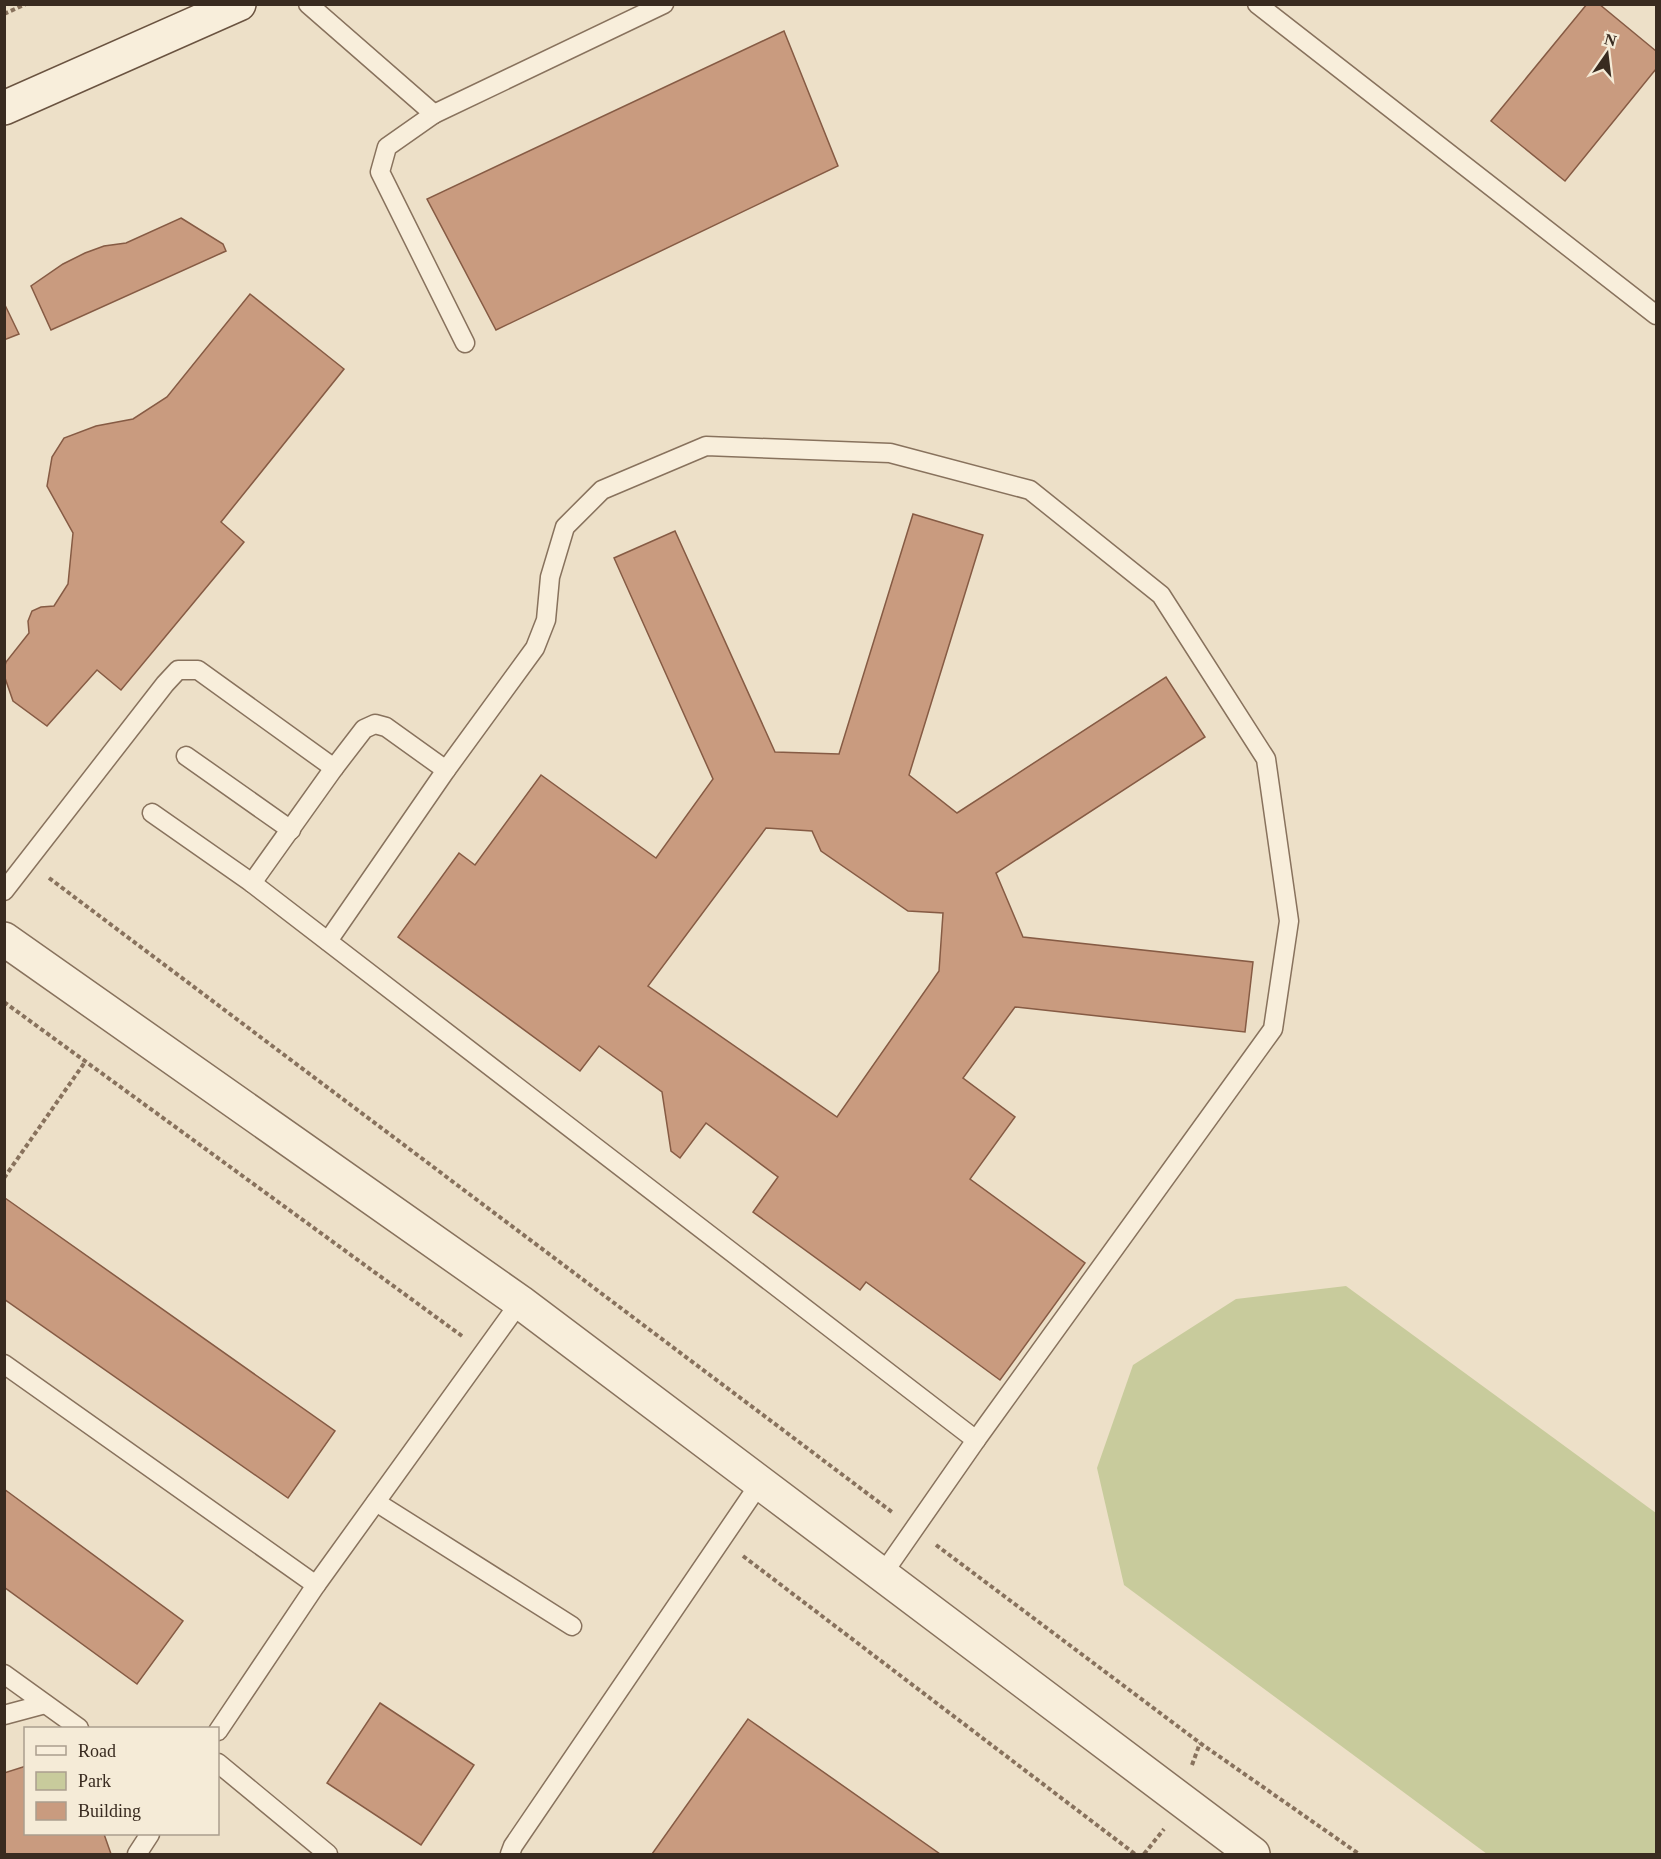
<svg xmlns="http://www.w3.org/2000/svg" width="1661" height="1859" viewBox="0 0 1661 1859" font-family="'Times New Roman',serif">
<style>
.green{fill:#c8cb9c}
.building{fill:#c99b7f;stroke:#865b44;stroke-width:1.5;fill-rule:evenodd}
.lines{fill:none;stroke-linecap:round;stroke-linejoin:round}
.lane-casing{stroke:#88725d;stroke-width:21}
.street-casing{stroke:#88725d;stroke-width:36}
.secondary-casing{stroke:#6a5340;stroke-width:36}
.path{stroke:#88725d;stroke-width:4;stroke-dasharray:4.5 3;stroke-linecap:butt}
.lane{stroke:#f8eedb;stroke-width:18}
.street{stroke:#f8eedb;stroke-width:33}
.secondary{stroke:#f8eedb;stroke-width:33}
</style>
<rect width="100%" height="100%" fill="#ede0c8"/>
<path class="green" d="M1346 1286 1656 1513V1854H1487L1124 1585 1097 1468 1133 1365 1236 1299Z"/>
<g class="building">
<path d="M1587 4H1599L1656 51V69L1565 181 1491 121Z"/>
<path d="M784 31 838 166 496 330 427 199Z"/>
<path d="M181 218 223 244 226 251 51 330 31 286 63 264 85 253 104 246 126 243Z"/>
<path d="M250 294 344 369 221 522 244 542 121 690 97 670 47 726 13 701 4 675V669L6 662 29 633 28 621 32 611 41 607 54 606 68 584 73 533 47 486 52 457 64 438 96 426 133 419 167 397Z"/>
<path d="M4 303 19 334 4 340Z"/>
<path d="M913 514 983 535 909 775 957 813 1166 677 1205 737 996 873 1023 937 1253 962 1245 1032 1015 1007 963 1078 1015 1117 970 1179 1085 1263 1000 1380 866 1282 860 1290 753 1212 778 1177 706 1123 680 1158 671 1151 662 1092 599 1046 580 1071 398 937 459 853 475 865 541 775 656 858 713 779 614 558 675 531 775 752 839 754ZM766 828 812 831 821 851 908 911 943 913 939 971 837 1117 648 986Z"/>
<path d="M5 1198 335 1431 288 1498 4 1299Z"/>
<path d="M4 1489 183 1621 137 1684 4 1587Z"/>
<path d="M380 1703 474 1765 421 1845 327 1783Z"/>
<path d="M748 1719 940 1854H652Z"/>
<path d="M26 1766V1834H104L111 1854H4V1773Z"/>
</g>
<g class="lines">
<defs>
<g id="lane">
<path d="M308 4 434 114"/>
<path d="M1257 4 1656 315"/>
<path d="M465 343 380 172 387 147 434 114 664 4"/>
<path d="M186 756 291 830"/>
<path d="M152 813 252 883 334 768 364 729 375 724 386 727 446 770"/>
<path d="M252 883 976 1440 882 1575"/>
<path d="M4 891 165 684 178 670H198L334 768"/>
<path d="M328 941 446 770 535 648 546 620 550 577 565 527 602 490 706 446 890 453 1030 490 1161 595 1266 759 1289 921 1273 1029 976 1440"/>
<path d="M4 1364 316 1585"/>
<path d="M376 1502 572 1626"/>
<path d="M4 1674 79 1728"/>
<path d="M4 1715 45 1704"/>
<path d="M218 1731 316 1585 520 1302"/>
<path d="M218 1763 328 1854"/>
<path d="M137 1854 150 1834"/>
<path d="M510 1854 513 1846 760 1483"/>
</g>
<path id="street" d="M4 939 520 1302 1253 1854"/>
<path id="secondary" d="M4 108 239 4"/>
</defs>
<use href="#lane" class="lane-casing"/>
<use href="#street" class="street-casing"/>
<use href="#secondary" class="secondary-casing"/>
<g class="path">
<path d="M4 14 26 4"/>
<path d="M49 878 892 1512"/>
<path d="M4 1002 462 1336"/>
<path d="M4 1178 85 1062"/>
<path d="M936 1545 1200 1743 1359 1854"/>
<path d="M743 1556 1135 1854"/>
<path d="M1192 1765 1200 1743"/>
<path d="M1144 1854 1164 1829"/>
</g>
<use href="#lane" class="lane"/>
<use href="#street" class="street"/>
<use href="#secondary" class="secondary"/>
</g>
<rect width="1661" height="1859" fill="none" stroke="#392b20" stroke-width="12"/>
<rect x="24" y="1727" width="195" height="108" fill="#f5ebd7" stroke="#aa9e8e" stroke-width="1.5"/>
<rect x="36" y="1746" width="30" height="9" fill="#f8eedb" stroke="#aa9e8e" stroke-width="1.5"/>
<text x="78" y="1757" font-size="18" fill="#392b20">Road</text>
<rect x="36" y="1772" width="30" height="18" fill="#c8cb9c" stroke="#aa9e8e" stroke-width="1.5"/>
<text x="78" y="1787" font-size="18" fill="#392b20">Park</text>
<rect x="36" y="1802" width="30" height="18" fill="#c99b7f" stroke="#aa9e8e" stroke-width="1.5"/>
<text x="78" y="1817" font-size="18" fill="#392b20">Building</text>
<g transform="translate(1607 54) rotate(14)" stroke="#f5ebd7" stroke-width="4.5" paint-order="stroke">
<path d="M0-4.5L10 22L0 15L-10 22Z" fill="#392b20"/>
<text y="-9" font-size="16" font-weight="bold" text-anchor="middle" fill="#392b20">N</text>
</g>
</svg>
